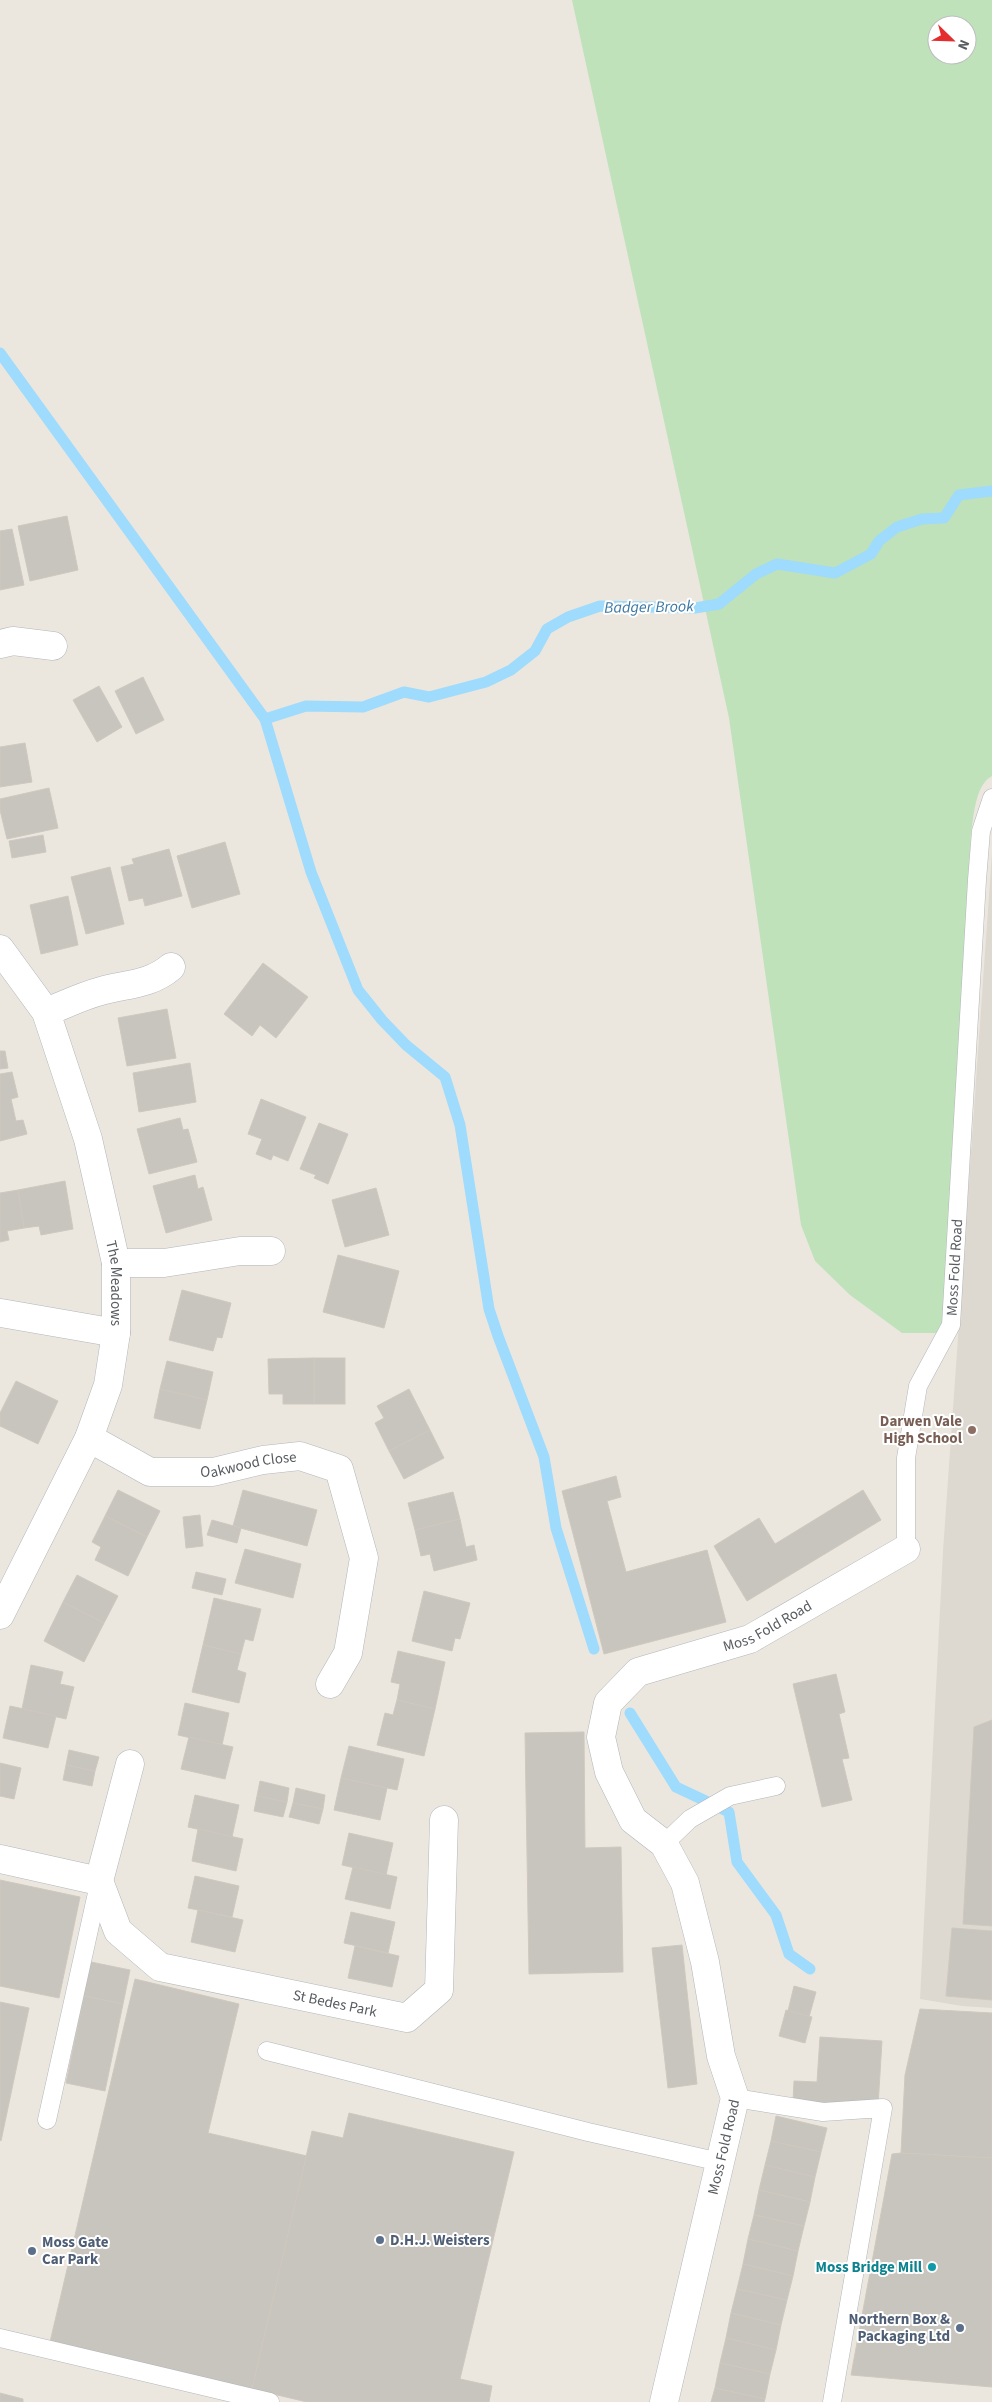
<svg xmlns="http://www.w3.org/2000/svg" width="992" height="2402" viewBox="0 0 992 2402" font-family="'Source Sans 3',sans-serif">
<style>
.education{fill:#ddd9d0}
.green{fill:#bfe2bb;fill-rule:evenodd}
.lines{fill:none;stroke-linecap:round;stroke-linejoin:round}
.stream{stroke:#9edbfc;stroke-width:11}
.building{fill:#c8c4be;stroke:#cfc8be}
.lane-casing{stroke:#b2b6ba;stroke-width:19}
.street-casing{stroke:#b2b6ba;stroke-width:29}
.lane{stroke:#fff;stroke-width:18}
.street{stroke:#fff;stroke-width:28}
.education-dot{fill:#8d6e63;stroke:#fff;stroke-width:2}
.service-dot{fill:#5c6f8a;stroke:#fff;stroke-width:2}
.culture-dot{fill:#0f9aa8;stroke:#fff;stroke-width:2}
.labels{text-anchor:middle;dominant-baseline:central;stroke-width:4;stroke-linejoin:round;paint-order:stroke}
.street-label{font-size:15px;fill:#585c60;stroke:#fff}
.education-label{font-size:15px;font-weight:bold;fill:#785e54;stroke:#fff;text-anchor:end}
.service-label{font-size:15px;font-weight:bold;fill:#4e5e75;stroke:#fff;text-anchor:start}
.culture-label{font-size:15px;font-weight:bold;fill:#0d838f;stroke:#fff;text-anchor:end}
.water-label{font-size:16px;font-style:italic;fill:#3c77a3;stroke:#fff}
</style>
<rect width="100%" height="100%" fill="#ebe7df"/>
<path class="education" d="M992 853V2008L962 2006 920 1999 943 1551Z"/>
<path class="green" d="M572 0H992V776C975 785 974 816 971 833L943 1320 939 1333H902L850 1295 815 1261 801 1225 729 718ZM937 25H967V55H937Z"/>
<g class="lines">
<g class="stream">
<path d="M0 353 265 719 311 872 358 990 382 1020 406 1045 445 1077 460 1125 489 1309 498 1336 544 1457 556 1528 594 1649"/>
<path d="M265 719 306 706 363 707 404 692 429 697 486 682 511 670 535 651 547 629 568 617 600 606 695 608 719 604 756 574 777 564 835 573 871 554 879 541 897 527 922 519 944 518 959 495 992 491"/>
<path d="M630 1713 676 1787 729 1812 737 1862 776 1915 789 1954 810 1969"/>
</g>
</g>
<g class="building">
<path d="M67 516 78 570 30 581 18 526Z"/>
<path d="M12 529 24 585 0 590V531Z"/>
<path d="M143 677 164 720 136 734 115 691Z"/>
<path d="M99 686 122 727 97 742 73 700Z"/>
<path d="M25 743 32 782 0 787V747Z"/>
<path d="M49 788 58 828 7 839 0 810V799Z"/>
<path d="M43 835 46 852 12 858 9 841Z"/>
<path d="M225 842 240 894 192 908 177 856Z"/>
<path d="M169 849 182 896 145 906 143 898 129 901 121 867 134 864 132 859Z"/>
<path d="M110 867 124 924 86 934 71 877Z"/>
<path d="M68 896 78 945 41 954 30 905Z"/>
<path d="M263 963 308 997 276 1038 260 1025 252 1036 224 1014Z"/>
<path d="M167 1009 176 1058 127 1066 118 1018Z"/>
<path d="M0 1051H5L8 1068 0 1069Z"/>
<path d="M190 1063 196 1102 139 1112 133 1073Z"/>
<path d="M12 1072 18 1097 11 1099 16 1121 23 1120 27 1134 0 1141V1074Z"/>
<path d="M261 1099 306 1117 288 1161 273 1155 271 1160 256 1154 262 1139 248 1134Z"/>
<path d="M180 1118 183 1130 188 1129 197 1162 149 1174 137 1129Z"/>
<path d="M319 1123 348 1134 328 1184 314 1178 316 1175 300 1169Z"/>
<path d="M195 1175 198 1189 203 1187 212 1220 166 1233 153 1186Z"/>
<path d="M65 1181 73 1229 41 1235 39 1226 24 1228 18 1190Z"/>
<path d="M376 1188 389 1235 345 1247 332 1200Z"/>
<path d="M18 1190 24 1228 7 1231 9 1240 0 1242V1193Z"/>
<path d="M338 1255 399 1271 384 1328 323 1312Z"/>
<path d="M182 1290 231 1303 222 1338 217 1337 213 1351 169 1340Z"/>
<rect x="314" y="1358" width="31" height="46"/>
<path d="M314 1358V1404H283V1394H269L268 1359Z"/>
<path d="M167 1361 213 1372 207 1400 160 1389Z"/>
<path d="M16 1381 58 1401 38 1444 0 1426V1413Z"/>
<path d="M160 1389 207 1400 200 1429 154 1418Z"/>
<path d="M409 1389 430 1430 389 1451 375 1423 384 1418 377 1406Z"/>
<path d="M430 1430 444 1458 404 1479 389 1451Z"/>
<path d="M616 1476 621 1497 607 1501 626 1572 707 1550 726 1622 604 1654 562 1491Z"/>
<path d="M118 1490 160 1511 147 1537 105 1516Z"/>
<path d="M243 1490 317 1510 307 1546 233 1526Z"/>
<path d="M863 1490 881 1520 747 1601 714 1546 759 1518 775 1544Z"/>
<path d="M453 1492 460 1519 415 1530 408 1503Z"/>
<path d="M200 1515 203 1546 186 1548 183 1517Z"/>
<path d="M105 1516 147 1537 128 1576 95 1560 101 1547 92 1542Z"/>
<path d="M460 1519 466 1547 474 1545 477 1560 434 1571 430 1554 421 1556 415 1530Z"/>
<path d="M212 1520 241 1528 237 1543 207 1535Z"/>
<path d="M245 1549 301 1564 293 1598 235 1583Z"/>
<path d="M196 1572 226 1579 222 1595 192 1588Z"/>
<path d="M77 1575 118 1596 104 1623 63 1602Z"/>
<path d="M424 1591 470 1603 460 1639 455 1638 452 1651 412 1641Z"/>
<path d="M214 1598 261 1609 253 1641 245 1639 241 1654 203 1645Z"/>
<path d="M63 1602 104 1623 84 1662 44 1641Z"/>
<path d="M203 1645 241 1654 237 1670 246 1673 239 1703 192 1692Z"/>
<path d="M398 1651 445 1662 435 1709 397 1700 400 1684 391 1682Z"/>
<path d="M31 1665 63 1672 60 1684 74 1687 66 1719 22 1709Z"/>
<path d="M836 1674 845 1712 839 1714 849 1758 842 1759 852 1800 822 1807 793 1684Z"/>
<path d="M397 1700 435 1709 424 1756 377 1745 385 1713 393 1715Z"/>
<path d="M185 1703 229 1713 222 1745 178 1735Z"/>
<path d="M10 1706 56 1716 48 1748 3 1738Z"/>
<path d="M992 1720V1926L963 1924 974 1727Z"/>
<path d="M584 1732 585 1848 621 1847 623 1972 529 1974 525 1733Z"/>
<path d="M189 1737 233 1747 225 1779 181 1769Z"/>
<path d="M349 1746 404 1759 397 1790 341 1778Z"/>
<path d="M69 1750 99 1757 95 1771 66 1765Z"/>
<path d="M0 1763 21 1768 14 1799 0 1796Z"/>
<path d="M66 1765 95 1771 92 1786 63 1780Z"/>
<path d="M341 1778 387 1788 380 1820 334 1810Z"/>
<path d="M260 1781 289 1788 287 1802 257 1796Z"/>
<path d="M296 1788 325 1795 323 1809 293 1803Z"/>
<path d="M195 1795 239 1805 232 1837 188 1827Z"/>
<path d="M257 1796 287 1802 283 1817 254 1811Z"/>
<path d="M293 1803 323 1809 319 1824 289 1817Z"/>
<path d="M198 1829 243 1839 236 1871 192 1861Z"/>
<path d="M349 1833 393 1843 386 1875 342 1865Z"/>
<path d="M353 1867 397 1877 390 1909 345 1899Z"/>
<path d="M195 1876 239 1886 232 1917 188 1908Z"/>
<path d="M0 1880 80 1897 59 1998 0 1986Z"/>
<path d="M198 1910 243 1920 235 1952 191 1942Z"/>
<path d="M351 1912 395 1922 388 1953 344 1943Z"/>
<path d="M952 1928 992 1931V2000L946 1996Z"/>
<path d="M682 1945 697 2084 668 2088 652 1948Z"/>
<path d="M355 1946 399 1956 392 1987 348 1978Z"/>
<path d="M91 1962 130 1970 123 2004 84 1996Z"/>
<path d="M135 1979 239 2004 208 2133 307 2156 252 2389 50 2342Z"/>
<path d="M794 1986 816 1992 809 2017 788 2011Z"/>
<path d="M84 1996 123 2004 105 2091 66 2083Z"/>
<path d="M0 2002 29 2008 1 2141 0 2140Z"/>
<path d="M920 2009 992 2013V2158L901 2153 905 2075Z"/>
<path d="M786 2010 812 2017 805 2043 779 2036Z"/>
<path d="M820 2037 882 2041 878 2106 793 2102 794 2081 817 2082Z"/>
<path d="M349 2113 514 2152 460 2379 492 2386 489 2402H307L252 2389 312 2131 343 2138Z"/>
<path d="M776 2116 827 2128 821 2152 771 2141Z"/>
<path d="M771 2141 821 2152 815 2177 765 2165Z"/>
<path d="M901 2153 992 2158V2387L851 2375 892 2154Z"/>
<path d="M765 2165 815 2177 810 2202 759 2190Z"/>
<path d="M759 2190 810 2202 804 2226 754 2215Z"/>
<path d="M754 2215 804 2226 798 2251 748 2239Z"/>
<path d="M748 2239 798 2251 793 2276 743 2264Z"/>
<path d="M743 2264 793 2276 787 2300 737 2289Z"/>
<path d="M737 2289 787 2300 781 2325 731 2313Z"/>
<path d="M731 2313 781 2325 776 2350 726 2338Z"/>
<path d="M726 2338 776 2350 770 2374 720 2363Z"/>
<path d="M720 2363 770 2374 765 2399 715 2388Z"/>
<path d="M715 2388 765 2399 764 2402H711Z"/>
<path d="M0 2393 23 2399V2402H0Z"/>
</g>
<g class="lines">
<defs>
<g id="lane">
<path id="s1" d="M906 1549V1458L918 1386 951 1325 977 880 981 831 992 798"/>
<path d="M664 1844 690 1819 730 1796 776 1786"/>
<path d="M267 2051 588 2132 720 2162"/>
<path d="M735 2098 823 2112 883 2108 832 2402"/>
<path d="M47 2120 99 1884"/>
<path d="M0 2338 270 2402"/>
</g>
<g id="street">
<path d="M0 644 13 641 53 646"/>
<path id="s2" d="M0 949 46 1012 88 1139 116 1263V1333L108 1385 89 1438 0 1615"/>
<path d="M46 1012C64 1005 82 996 101 991 126 984 150 985 171 967"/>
<path d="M116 1263H164L240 1251H271"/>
<path d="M1 1313 116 1333"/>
<path id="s3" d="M89 1438 150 1472H213L263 1460 300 1456 339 1469 364 1558 348 1653 330 1684"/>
<path id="s4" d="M0 1859 99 1881 118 1931 160 1967 407 2018 439 1990 444 1820"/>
<path d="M99 1881 130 1764"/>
<path id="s5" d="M664 2402 735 2098 721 2056 705 1962 685 1883 664 1844 633 1820 609 1772 601 1737 608 1703 638 1672 750 1639 906 1549"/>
</g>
</defs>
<use href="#lane" class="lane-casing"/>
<use href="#street" class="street-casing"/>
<use href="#lane" class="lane"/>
<use href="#street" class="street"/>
</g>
<circle class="education-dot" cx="972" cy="1430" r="5"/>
<g class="service-dot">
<circle cx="380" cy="2240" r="5"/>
<circle cx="32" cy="2251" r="5"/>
<circle cx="960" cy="2328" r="5"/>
</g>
<circle class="culture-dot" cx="932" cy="2267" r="5"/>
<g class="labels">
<g class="street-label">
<text stroke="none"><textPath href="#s1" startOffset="291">Moss Fold Road</textPath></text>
<text stroke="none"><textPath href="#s2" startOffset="359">The Meadows</textPath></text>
<text stroke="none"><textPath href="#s3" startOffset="169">Oakwood Close</textPath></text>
<text stroke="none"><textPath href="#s5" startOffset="922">Moss Fold Road</textPath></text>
<text stroke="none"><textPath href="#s4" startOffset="389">St Bedes Park</textPath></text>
<text stroke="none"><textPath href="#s5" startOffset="262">Moss Fold Road</textPath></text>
</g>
<g class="education-label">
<text x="962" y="1421">Darwen Vale<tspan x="962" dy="17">High School</tspan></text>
</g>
<g class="service-label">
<text x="390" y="2240">D.H.J. Weisters</text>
<text x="42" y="2242">Moss Gate<tspan x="42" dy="17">Car Park</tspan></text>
<text x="950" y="2319" text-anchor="end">Northern Box &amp;<tspan x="950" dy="17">Packaging Ltd</tspan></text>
</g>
<g class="culture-label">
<text x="922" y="2267">Moss Bridge Mill</text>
</g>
<g class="water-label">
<text transform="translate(649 607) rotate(-1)">Badger Brook</text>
</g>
</g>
<g transform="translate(952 40) rotate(113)"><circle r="24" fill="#ffffff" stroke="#bcbebf"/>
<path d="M0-4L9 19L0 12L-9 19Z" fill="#e32d2e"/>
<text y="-8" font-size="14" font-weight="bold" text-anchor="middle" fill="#585c60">N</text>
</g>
</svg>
